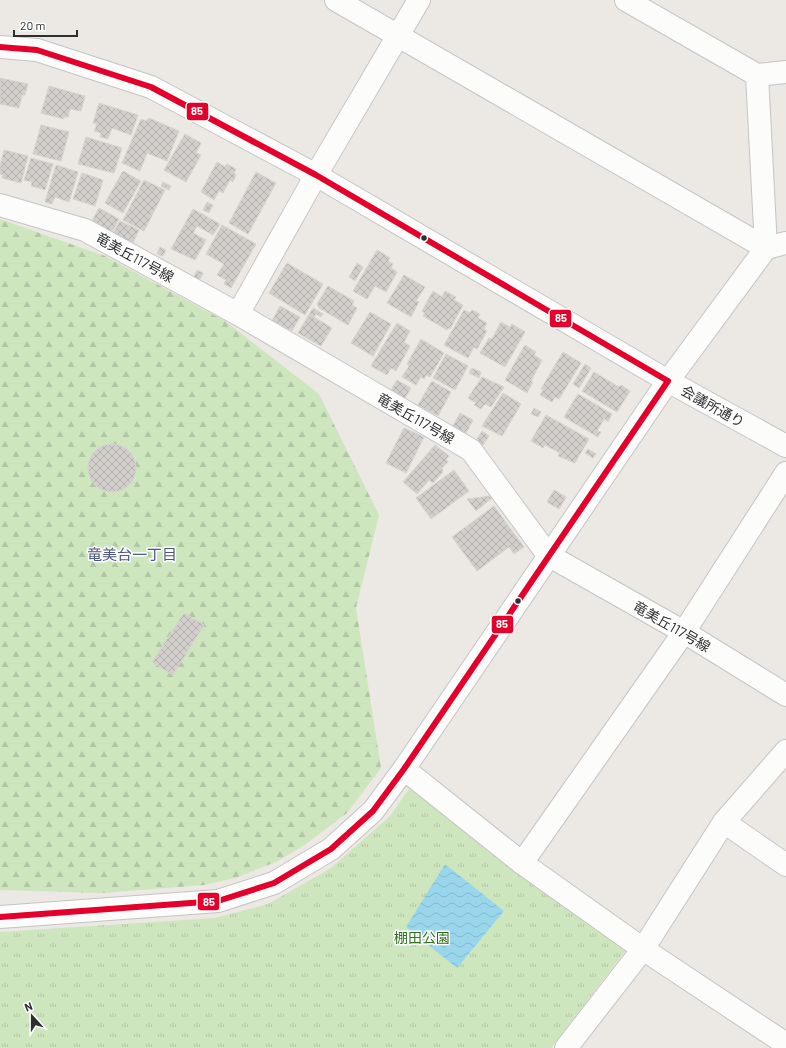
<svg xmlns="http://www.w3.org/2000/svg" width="786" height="1048" viewBox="0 0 786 1048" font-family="Barlow,'Noto Sans JP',sans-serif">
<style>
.forest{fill:url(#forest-firs)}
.park{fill:url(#park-tufts)}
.water{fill:url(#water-waves)}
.building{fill:url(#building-cross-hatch);stroke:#d7d4d0}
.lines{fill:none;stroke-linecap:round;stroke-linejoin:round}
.minor-casing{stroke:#c5c4c5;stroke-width:24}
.minor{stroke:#fcfcfb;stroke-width:22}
.bus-1-casing{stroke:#fff;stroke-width:9}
.bus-1{stroke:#e4002b;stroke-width:6}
.bus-dot{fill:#2e2e2e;stroke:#fff;stroke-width:1.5}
.labels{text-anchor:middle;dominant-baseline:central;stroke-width:3;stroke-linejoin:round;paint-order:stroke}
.street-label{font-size:14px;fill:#2e2e2e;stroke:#fff}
.park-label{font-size:14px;fill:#2c6e1b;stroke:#fff}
.neighbourhood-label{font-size:15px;fill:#4d5680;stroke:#fff}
.line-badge{stroke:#fff;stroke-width:1.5}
.badge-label{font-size:11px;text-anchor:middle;font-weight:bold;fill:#fff}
</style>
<defs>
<pattern id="forest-firs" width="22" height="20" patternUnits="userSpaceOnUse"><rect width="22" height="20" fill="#cee6be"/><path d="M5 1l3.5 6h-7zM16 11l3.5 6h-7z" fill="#b1c6a4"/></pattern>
<pattern id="park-tufts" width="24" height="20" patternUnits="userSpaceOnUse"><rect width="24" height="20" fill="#cee6be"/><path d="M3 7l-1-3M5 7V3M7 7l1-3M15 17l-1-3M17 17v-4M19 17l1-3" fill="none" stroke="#b1c6a4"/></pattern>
<pattern id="water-waves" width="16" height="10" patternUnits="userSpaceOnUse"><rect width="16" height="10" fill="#99d6ec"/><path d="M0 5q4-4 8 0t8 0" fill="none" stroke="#84b8cb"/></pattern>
<pattern id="building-cross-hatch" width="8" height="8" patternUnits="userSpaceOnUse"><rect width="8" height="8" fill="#d1cecb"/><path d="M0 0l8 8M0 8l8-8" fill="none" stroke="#b4b1af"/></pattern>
</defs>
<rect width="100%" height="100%" fill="#ece8e4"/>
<path class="forest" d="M0 219 105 256 225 321 319 394 379 515 356 608 381 768 347 813 306 844 276 862 235 878 204 885 102 893 0 890Z"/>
<path class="park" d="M409 789 626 950 551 1048H0V932L215 918 268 904 331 868 389 817Z"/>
<path class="water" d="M445 864 504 911 457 968 406 927Z"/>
<g class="building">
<path d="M0 78 28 84 25 95H22L19 108 0 104Z"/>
<path d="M49 86 85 96 81 111 70 109 68 117H64V119L41 113Z"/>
<path d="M99 103 138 115 131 135 112 128 108 139 100 137 101 133 94 131 97 124 93 123Z"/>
<path d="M149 118 179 131 167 161 147 153 140 171 122 163 141 119 146 121Z"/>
<path d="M41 125 69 132 61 161 33 154Z"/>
<path d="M185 134 201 143 196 153 201 155 186 182 164 170Z"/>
<path d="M86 137 122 148 114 173 78 164Z"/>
<path d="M4 150 28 156 21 183 2 178 3 175 0 174V166Z"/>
<path d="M31 158 53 164 45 190 31 186 32 182 24 180Z"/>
<path d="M217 162 225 167 227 164 236 169 234 173 236 175 233 182 230 180 223 193 219 191 214 200 201 192Z"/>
<path d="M56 165 78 172 69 202 55 197 52 204 45 202Z"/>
<path d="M123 171 141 181 123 213 105 203Z"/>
<path d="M256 172 276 183 248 234 229 223Z"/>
<path d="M82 173 103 180 95 206 73 199Z"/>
<path d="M144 180 165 190 144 231 123 220Z"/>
<path d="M163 182 171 186 169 190 161 186Z"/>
<path d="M207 202 213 205 209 213 203 210Z"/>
<path d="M99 208 119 219 112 232 92 221Z"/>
<path d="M193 209 220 224 213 235 197 226 193 233 206 240 195 260 171 249Z"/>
<path d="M120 221 139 230 133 243 113 233Z"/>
<path d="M222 225 256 244 231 288 224 284 226 280 217 275 224 264 206 254Z"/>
<path d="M160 247 166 250 163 256 157 254Z"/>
<path d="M377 250 390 258 388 261 393 264 391 268 397 272 386 292 375 286 367 299 353 291Z"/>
<path d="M287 263 323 284 305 315 269 293Z"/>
<path d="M357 263 363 267 355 281 349 277Z"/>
<path d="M197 270 203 273 200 279 194 277Z"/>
<path d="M404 275 425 287 416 301 419 302 411 317 387 303Z"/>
<path d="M328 286 354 301 352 305 357 308 348 325 319 308 317 304Z"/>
<path d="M433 291 442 297 445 291 456 297 454 300 463 305 450 329 448 328 447 330 423 316 425 313 422 311Z"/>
<path d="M280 306 300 317 292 331 272 321Z"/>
<path d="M313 308 323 314 321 317 316 314 314 317 332 328 321 346 298 333Z"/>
<path d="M464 310 470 313 472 310 480 314 478 318 487 323 484 329 487 331 477 349 474 347 468 358 444 345Z"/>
<path d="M370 312 391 324 373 356 351 343Z"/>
<path d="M501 322 510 327 512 324 525 332 505 367 480 353 489 338 492 339Z"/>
<path d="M397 323 410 331 404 342 410 346 396 371 391 368 387 375 371 366Z"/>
<path d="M421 339 444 353 430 377 426 375 424 379 421 377 416 385 402 377 409 366 407 364Z"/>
<path d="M525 345 536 352 534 355 542 360 531 381 533 382 527 393 505 380Z"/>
<path d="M563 352 581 363 559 399 555 397 552 402 540 395 543 390 541 389Z"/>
<path d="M446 354 468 366 455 390 433 378Z"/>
<path d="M585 364 591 368 579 388 573 384Z"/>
<path d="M472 368 481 372 479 378 469 373Z"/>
<path d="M594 372 619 387 621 385 630 391 617 412 582 391Z"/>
<path d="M482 377 504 387 491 407 485 404 481 409 474 405 476 403 468 398Z"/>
<path d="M397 380 411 388 405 398 391 390Z"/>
<path d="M432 381 451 392 438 416 418 405Z"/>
<path d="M503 393 521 404 502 436 482 426Z"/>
<path d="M578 394 612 414 608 422 604 419 597 431 601 432 598 437 564 417Z"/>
<path d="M534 408 541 412 538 417 531 414Z"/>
<path d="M460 413 473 420 466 433 453 426Z"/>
<path d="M546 415 589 439 575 463 558 456 560 453 545 445 543 448 531 441Z"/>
<path d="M404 428 424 437 406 473 386 463Z"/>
<path d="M482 431 489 436 483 445 476 441Z"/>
<circle cx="112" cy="468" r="24"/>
<path d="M435 445 449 456 446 459 448 462 442 468 443 472 433 483 429 480 417 494 403 482Z"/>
<path d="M588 449 596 454 593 458 585 453Z"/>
<path d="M454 470 469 491 431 519 416 498Z"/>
<path d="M554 490 566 497 559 509 547 502Z"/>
<path d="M490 496 492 498 476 511 467 499Z"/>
<path d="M494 506 524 547 514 554 509 547 477 571 452 537Z"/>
<path d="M184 613 204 625 173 675 152 662Z"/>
</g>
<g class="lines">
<defs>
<g id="minor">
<path d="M336 0 766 248 786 243"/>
<path d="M626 0 757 75 786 72"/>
<path d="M0 47 37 50 151 87 316 175 668 381 786 446"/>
<path d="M0 205 85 230 238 314 471 450 548 555 684 632 786 695"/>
<path d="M238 314 316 175 419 0"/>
<path d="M404 769 522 863 643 949 786 1044"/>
<path d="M724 822 786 865"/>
<path d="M522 863 684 632 786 473"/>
<path d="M0 917 218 901 274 883 331 849 373 811 404 769 668 381 766 248 757 75"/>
<path d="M566 1048 643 949 724 822 786 751"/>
</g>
</defs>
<use href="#minor" class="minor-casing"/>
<use href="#minor" class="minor"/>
<defs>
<path id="bus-1" d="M0 47 37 50 151 87 316 175 668 381 404 769 373 811 331 849 274 883 218 901 0 917"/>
</defs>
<use href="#bus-1" class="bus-1-casing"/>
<use href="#bus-1" class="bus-1"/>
</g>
<g class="bus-dot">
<circle cx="424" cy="238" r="3.5"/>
<circle cx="518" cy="601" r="3.5"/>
</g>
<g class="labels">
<g class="street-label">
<text transform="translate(135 257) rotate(29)">竜美丘117号線</text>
<text transform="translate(713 406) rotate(29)">会議所通り</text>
<text transform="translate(416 418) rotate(30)">竜美丘117号線</text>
<text transform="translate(672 626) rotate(30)">竜美丘117号線</text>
</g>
<g class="park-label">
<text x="422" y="937">棚田公園</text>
</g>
<g class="neighbourhood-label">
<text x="132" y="554">竜美台一丁目</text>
</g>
</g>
<g class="line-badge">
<rect x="186" y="102" width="23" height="19" rx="4" fill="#e4002b"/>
<rect x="549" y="309" width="23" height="19" rx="4" fill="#e4002b"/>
<rect x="491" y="615" width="23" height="19" rx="4" fill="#e4002b"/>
<rect x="197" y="892" width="23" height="19" rx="4" fill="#e4002b"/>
</g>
<g class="badge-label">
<text x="197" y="115">85</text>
<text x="561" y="322">85</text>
<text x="502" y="628">85</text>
<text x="209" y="906">85</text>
</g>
<g transform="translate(32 1016) rotate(339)" stroke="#ffffff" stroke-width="3" paint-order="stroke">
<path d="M0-3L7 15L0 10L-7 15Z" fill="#2e2e2e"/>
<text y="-6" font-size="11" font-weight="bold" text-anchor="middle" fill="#2e2e2e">N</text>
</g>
<path d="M14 30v6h63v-6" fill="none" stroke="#2e2e2e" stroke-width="2"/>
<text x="20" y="30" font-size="12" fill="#2e2e2e" stroke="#ffffff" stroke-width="3" paint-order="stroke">20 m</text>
</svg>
